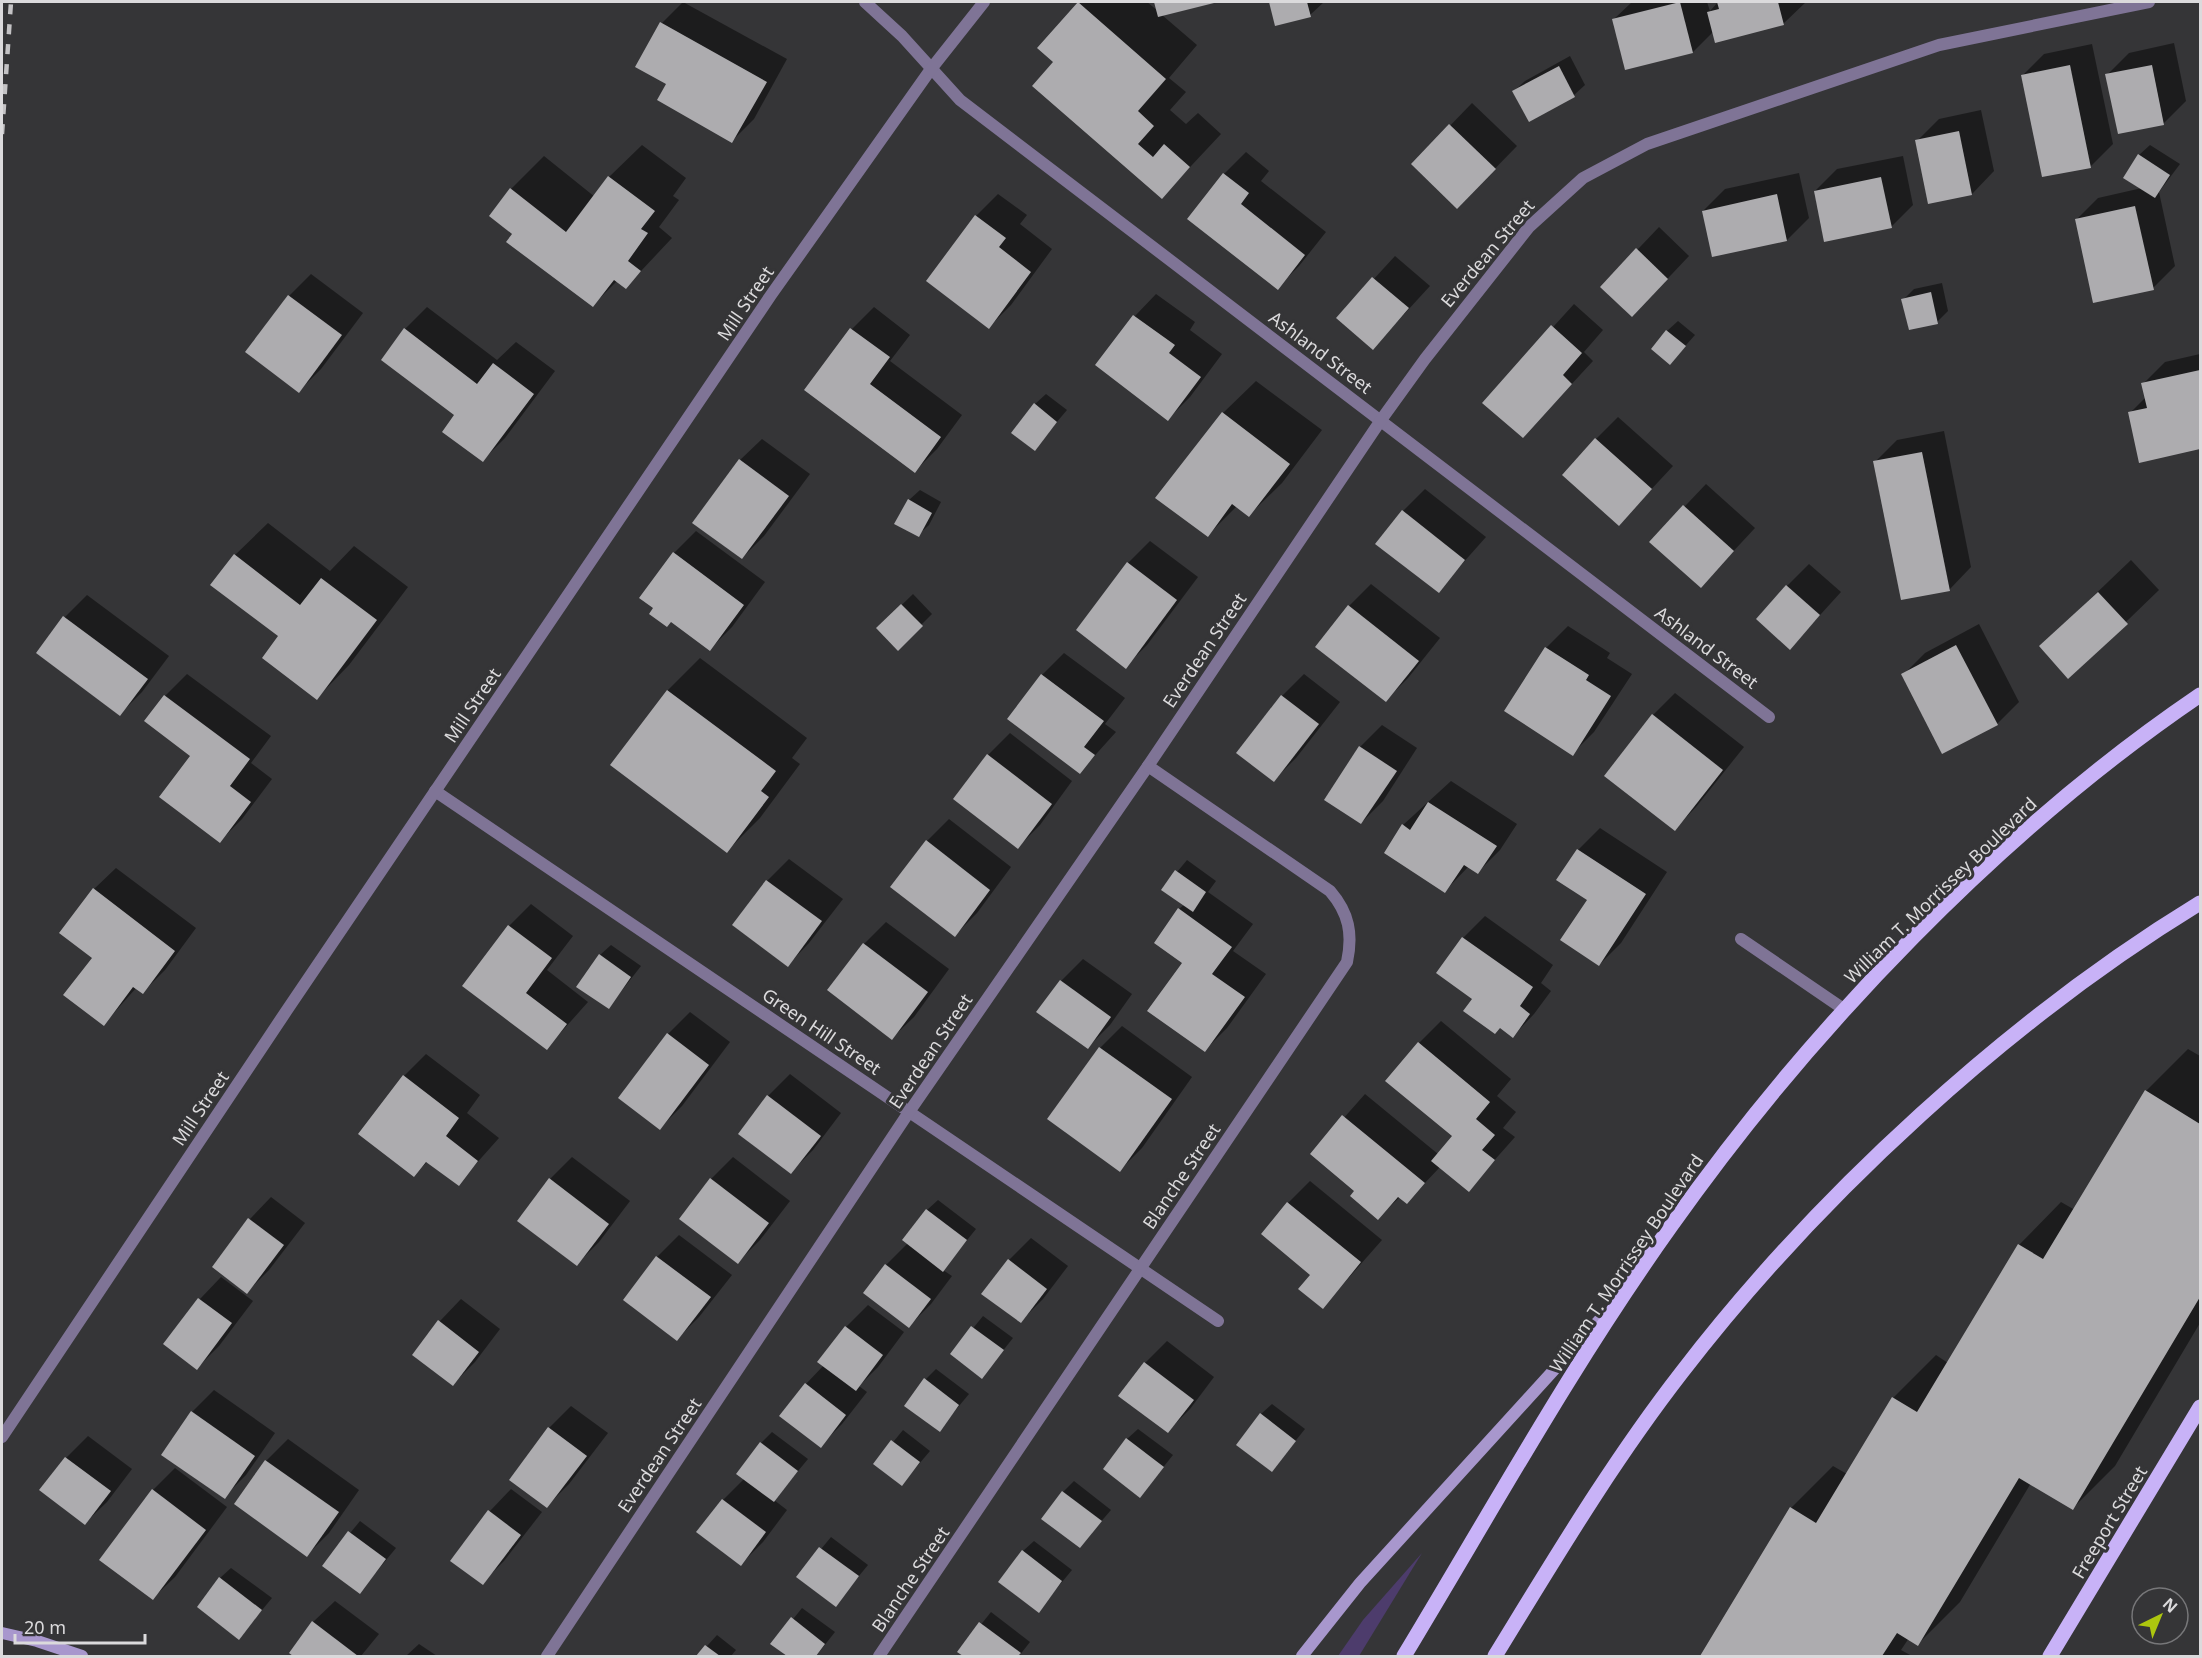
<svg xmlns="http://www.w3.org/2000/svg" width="2202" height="1658" viewBox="0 0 2202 1658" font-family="'Noto Sans',sans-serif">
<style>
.green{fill:#4d3c6c}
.shadow{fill:#0007}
.building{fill:#adacaf}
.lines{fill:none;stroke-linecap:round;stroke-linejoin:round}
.service{stroke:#7f7496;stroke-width:12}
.minor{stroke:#7f7496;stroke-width:12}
.secondary{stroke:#a897cd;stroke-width:12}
.primary{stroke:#c8b2f7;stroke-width:15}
.rail{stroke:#c4c3c5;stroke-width:4.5;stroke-dasharray:10 10;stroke-linecap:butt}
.labels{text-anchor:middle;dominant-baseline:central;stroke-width:6;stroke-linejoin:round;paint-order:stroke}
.street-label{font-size:18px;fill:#dbdadc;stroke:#353537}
</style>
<rect width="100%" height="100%" fill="#353537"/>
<path class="green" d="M1422 1553 1359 1656H1338L1363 1620Z"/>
<g class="shadow">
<path d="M683 2 787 59 754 119 732 141 668 83 662 23Z"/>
<path d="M1079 2H1147L1158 11 1156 2H1215L1162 15 1197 45 1169 78 1186 92 1170 110 1186 124 1198 113 1221 134 1162 197 1055 62 1039 48Z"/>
<path d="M1270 2H1324L1310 15 1276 24Z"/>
<path d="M1632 2H1707L1710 11 1718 2H1806L1783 24 1714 31 1693 52 1614 19Z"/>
<path d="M2174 43 2186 101 2164 123 2120 132 2107 75 2129 53Z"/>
<path d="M2092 44 2113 144 2091 166 2022 76 2044 54Z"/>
<path d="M1570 56 1585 85 1574 95 1530 120 1514 91 1525 81Z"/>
<path d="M1472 103 1517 146 1479 185 1413 164Z"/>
<path d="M1981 110 1994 171 1972 194 1917 141 1939 119Z"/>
<path d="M642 145 686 178 673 196 679 200 659 227 672 238 626 287 617 281 593 305 491 216 511 189 544 156 595 197 609 177Z"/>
<path d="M2150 145 2180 164 2159 192 2175 266 2153 288 2076 220 2098 198 2142 188 2139 155Z"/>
<path d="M1246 152 1269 171 1261 181 1326 232 1299 266 1277 288 1224 174Z"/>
<path d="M1903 156 1913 205 1891 227 1815 191 1837 169Z"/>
<path d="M1799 173 1809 218 1787 240 1703 211 1725 189Z"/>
<path d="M998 194 1027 215 1020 224 1052 249 1011 305 989 327 976 216Z"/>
<path d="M1659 227 1689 256 1654 293 1602 287Z"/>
<path d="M1395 256 1430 286 1373 348 1338 318Z"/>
<path d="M311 274 363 313 321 369 299 391 289 296Z"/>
<path d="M1942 283 1948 311 1937 322 1903 300 1914 289Z"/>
<path d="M1156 294 1195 322 1190 330 1222 354 1190 397 1168 419 1097 365 1135 316Z"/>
<path d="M1574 304 1603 330 1584 352 1593 361 1544 414 1484 403Z"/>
<path d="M427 307 497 360 516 342 555 371 505 438 483 460 405 329Z"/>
<path d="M874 307 910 335 890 361 962 415 937 449 915 471 806 390 852 329Z"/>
<path d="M1678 321 1695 335 1670 363 1667 331Z"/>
<path d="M2200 354V448L2141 461 2130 413 2146 397 2143 384 2165 362Z"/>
<path d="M1256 381 1322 430 1282 483 1249 515 1237 506 1208 535 1223 413Z"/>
<path d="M1046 394 1067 410 1034 449 1035 404Z"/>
<path d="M1618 417 1673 466 1619 524 1596 439Z"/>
<path d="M1944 431 1971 567 1949 590 1875 462 1897 440Z"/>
<path d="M762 439 810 474 764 536 742 558 740 460Z"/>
<path d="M1706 484 1755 528 1701 586 1651 542Z"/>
<path d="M1425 489 1486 537 1438 591 1403 511Z"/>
<path d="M920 490 941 502 929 525 918 535 909 500Z"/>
<path d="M268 523 330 571 354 546 408 587 349 665 317 698 235 555Z"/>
<path d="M696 531 765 582 732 627 710 649 655 607 674 553Z"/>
<path d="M1150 541 1198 577 1147 645 1125 667 1078 629 1128 563Z"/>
<path d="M2131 560 2159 590 2069 677 2041 646Z"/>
<path d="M1809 564 1841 592 1790 648 1787 586Z"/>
<path d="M1371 584 1440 638 1408 678 1386 700 1349 606Z"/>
<path d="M913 594 932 614 898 648 878 628Z"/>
<path d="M87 595 169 656 142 692 120 714 38 653 65 617Z"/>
<path d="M1979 624 2019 702 1997 724 1903 675 1925 653Z"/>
<path d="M1568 626 1610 653 1607 658 1632 674 1594 732 1572 754 1546 648Z"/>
<path d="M1064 653 1125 698 1105 724 1116 732 1080 772 1009 718 1042 675Z"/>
<path d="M700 658 807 738 792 758 800 764 760 818 727 851 612 765 668 690Z"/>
<path d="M187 674 271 736 251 763 272 779 242 819 220 841 192 755 165 696Z"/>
<path d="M1304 674 1340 702 1296 758 1274 780 1239 752 1282 696Z"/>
<path d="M1675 693 1744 747 1696 807 1675 829 1653 715Z"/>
<path d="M1382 725 1417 748 1383 801 1361 823 1360 747Z"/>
<path d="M1010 733 1072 781 1040 825 1018 847 988 755Z"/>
<path d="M1451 781 1517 824 1500 850 1478 872 1469 866 1445 891 1403 825Z"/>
<path d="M949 819 1011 867 977 913 955 935 927 841Z"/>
<path d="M1600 828 1667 872 1621 943 1599 965 1589 900 1558 880 1578 850Z"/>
<path d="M789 859 843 899 809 943 788 965 734 925 767 881Z"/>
<path d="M1187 860 1216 881 1208 892 1253 924 1233 951 1266 974 1227 1028 1205 1050 1179 909 1185 904 1163 889Z"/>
<path d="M116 868 196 928 165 970 143 992 137 987 104 1024 94 957V889Z"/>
<path d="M531 904 573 936 547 970 588 1002 547 1048 464 986 509 926Z"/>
<path d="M1485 916 1553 965 1541 983 1551 991 1534 1014 1513 1036 1474 999 1463 938Z"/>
<path d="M886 922 949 969 914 1017 892 1038 829 990 864 944Z"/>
<path d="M611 945 641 966 609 1007 600 955Z"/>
<path d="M1083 959 1132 994 1110 1025 1088 1047 1061 981Z"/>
<path d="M690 1012 730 1042 682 1106 660 1128 668 1034Z"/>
<path d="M1441 1021 1511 1079 1497 1096 1516 1112 1503 1128 1515 1137 1468 1190 1440 1167 1407 1202 1400 1197 1378 1218 1356 1190 1312 1154 1365 1094 1438 1154 1454 1135 1419 1043Z"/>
<path d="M1122 1026 1192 1077 1142 1148 1120 1170 1100 1048Z"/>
<path d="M2188 1049 2200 1056V1323L2115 1466 2073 1508 2031 1483 1960 1602 1918 1644 1909 1638 1901 1650 1912 1656H1702L1791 1508 1833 1466 1847 1474 1893 1398 1936 1355 1948 1363 2019 1245 2061 1202 2075 1210 2146 1091Z"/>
<path d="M426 1054 480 1095 467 1113 499 1138 458 1184 428 1161 414 1175 404 1076Z"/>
<path d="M790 1074 841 1113 813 1150 791 1172 768 1096Z"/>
<path d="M572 1157 630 1201 599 1242 577 1264 550 1179Z"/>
<path d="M733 1157 790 1201 760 1240 738 1262 711 1179Z"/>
<path d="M1310 1181 1382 1240 1323 1307 1288 1203Z"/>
<path d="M271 1197 305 1223 269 1270 247 1292 214 1266 250 1219Z"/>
<path d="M938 1200 976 1229 943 1270 952 1276 931 1304 909 1326 865 1293 886 1265 908 1243 927 1210Z"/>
<path d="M679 1235 732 1275 699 1317 677 1339 657 1257Z"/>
<path d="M1031 1238 1068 1266 1043 1299 1021 1321 1009 1260Z"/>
<path d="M221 1277 253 1301 219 1346 197 1368 165 1344 200 1299Z"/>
<path d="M461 1299 500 1329 475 1362 453 1384 440 1321Z"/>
<path d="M868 1305 904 1332 878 1367 859 1386 867 1392 842 1424 820 1446 806 1384 824 1365 846 1327Z"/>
<path d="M983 1316 1013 1338 982 1377 952 1354Z"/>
<path d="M1167 1341 1214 1377 1190 1409 1168 1431 1145 1363Z"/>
<path d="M936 1369 969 1394 939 1430 926 1379Z"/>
<path d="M214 1390 275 1433 246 1475 224 1497 192 1412Z"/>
<path d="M1272 1404 1305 1429 1272 1470 1261 1414Z"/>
<path d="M571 1406 608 1433 569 1484 547 1506 511 1479 549 1428Z"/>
<path d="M1138 1429 1173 1455 1140 1496 1127 1439Z"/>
<path d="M903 1430 930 1451 902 1484 875 1464Z"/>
<path d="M772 1432 808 1459 774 1500 787 1510 763 1542 741 1564 723 1500 745 1478 761 1443Z"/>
<path d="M88 1436 132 1469 107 1502 85 1523 66 1458Z"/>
<path d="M288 1439 359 1490 329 1533 307 1555 236 1504 266 1461Z"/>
<path d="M175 1468 227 1507 175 1577 153 1598V1490Z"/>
<path d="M1074 1481 1111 1510 1080 1546 1063 1492Z"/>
<path d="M511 1489 542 1512 504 1561 482 1583 452 1561 490 1511Z"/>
<path d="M360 1521 396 1548 360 1592 324 1565Z"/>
<path d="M831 1537 868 1565 835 1605 798 1577Z"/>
<path d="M1034 1541 1072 1570 1038 1611 1023 1551Z"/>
<path d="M231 1568 272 1598 239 1638 220 1578Z"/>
<path d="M335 1601 379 1634 361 1656H296L291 1653 313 1622Z"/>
<path d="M802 1608 835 1632 816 1656H790L773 1644Z"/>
<path d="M991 1612 1030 1642 1019 1656H965L959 1652Z"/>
<path d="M717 1635 736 1650 731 1656H698Z"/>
<path d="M419 1644 437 1656H406Z"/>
</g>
<g class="building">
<path d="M1078 2 1166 79 1138 111 1154 126 1138 144 1153 157 1164 144 1190 167 1162 199 1032 86 1053 62 1037 48Z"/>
<path d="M1154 2H1218L1158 17Z"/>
<path d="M1269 2H1307L1311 17 1275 26Z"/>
<path d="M1680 2 1693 53 1625 70 1612 19Z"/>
<path d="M1717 2H1778L1784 25 1715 43 1707 12 1719 9Z"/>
<path d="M660 22 767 82 732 143 657 100 666 84 635 67Z"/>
<path d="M2070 65 2091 168 2042 177 2021 75Z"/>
<path d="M2152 65 2164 125 2118 134 2105 74Z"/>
<path d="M1559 66 1575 97 1529 122 1512 91Z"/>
<path d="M1449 124 1496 169 1457 209 1411 164Z"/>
<path d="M1959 131 1972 195 1928 204 1915 140Z"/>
<path d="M2138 154 2170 175 2155 198 2123 178Z"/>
<path d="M1223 173 1249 193 1241 204 1305 255 1278 290 1187 219Z"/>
<path d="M608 176 655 211 641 229 648 233 628 261 641 271 626 289 614 280 593 307 506 242 512 234 489 216 510 188 566 232Z"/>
<path d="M1881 177 1892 228 1824 242 1814 191Z"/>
<path d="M1777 194 1787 241 1712 257 1702 211Z"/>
<path d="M2135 206 2154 290 2093 303 2075 219Z"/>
<path d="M975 215 1006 238 999 247 1031 272 989 329 926 281Z"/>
<path d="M1636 248 1668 279 1632 317 1600 287Z"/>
<path d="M1372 277 1409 308 1373 350 1336 318Z"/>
<path d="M1931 292 1938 324 1909 330 1901 299Z"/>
<path d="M288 295 342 335 299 393 245 352Z"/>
<path d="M1133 315 1175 345 1169 353 1201 377 1168 421 1095 365Z"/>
<path d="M1551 325 1582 353 1563 375 1572 384 1523 438 1482 403Z"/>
<path d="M404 328 477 384 493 363 534 394 483 462 442 432 454 415 381 360Z"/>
<path d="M850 328 890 357 870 384 941 437 915 473 804 390Z"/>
<path d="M1666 330 1686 346 1670 365 1651 349Z"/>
<path d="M2200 370V449L2139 463 2128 412 2147 408 2141 383Z"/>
<path d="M1034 403 1057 422 1035 451 1011 433Z"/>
<path d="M1222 412 1290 464 1249 517 1232 504 1208 537 1155 498Z"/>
<path d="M1595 438 1652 489 1619 526 1562 475Z"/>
<path d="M1922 452 1950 591 1901 600 1873 461Z"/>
<path d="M739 459 789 496 742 559 692 523Z"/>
<path d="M908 499 932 513 919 537 894 524Z"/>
<path d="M1683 505 1734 551 1701 588 1649 542Z"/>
<path d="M1402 510 1465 560 1439 593 1375 544Z"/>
<path d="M673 552 744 605 710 651 671 622 667 627 649 614 653 608 639 598Z"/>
<path d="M234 554 300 605 321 578 377 620 317 700 262 658 278 636 210 585Z"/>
<path d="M1127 562 1177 600 1126 669 1076 630Z"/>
<path d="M1786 585 1820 615 1790 650 1756 619Z"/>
<path d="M2098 592 2128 624 2068 679 2039 646Z"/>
<path d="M901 604 923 626 898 651 876 628Z"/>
<path d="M1348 605 1419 661 1386 702 1315 647Z"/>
<path d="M63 616 148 679 120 716 36 653Z"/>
<path d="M1956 645 1998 725 1942 754 1901 674Z"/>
<path d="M1545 647 1589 675 1586 680 1611 696 1573 756 1504 711Z"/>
<path d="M1041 674 1104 721 1084 747 1095 755 1080 774 1007 719Z"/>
<path d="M667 690 776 771 761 791 769 797 727 853 610 765Z"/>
<path d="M164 695 250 759 230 786 251 802 220 843 159 797 190 756 144 721Z"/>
<path d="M1281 695 1319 724 1274 782 1236 753Z"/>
<path d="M1652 714 1723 770 1675 831 1604 776Z"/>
<path d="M1359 746 1397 771 1361 824 1324 800Z"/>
<path d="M987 754 1052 804 1018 849 953 799Z"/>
<path d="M1428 802 1497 846 1478 874 1464 865 1445 893 1384 853 1402 824 1410 830Z"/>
<path d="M926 840 990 890 955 937 890 887Z"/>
<path d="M1577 849 1646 894 1599 966 1560 940 1587 900 1556 880Z"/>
<path d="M1175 870 1206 892 1193 912 1161 890Z"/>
<path d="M766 880 822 921 788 967 732 925Z"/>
<path d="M93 888 175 951 143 994 133 987 104 1026 63 995 92 958 59 933Z"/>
<path d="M1178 908 1232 947 1212 974 1245 997 1205 1052 1147 1011 1182 963 1154 943Z"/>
<path d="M508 925 552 958 526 993 567 1024 547 1050 462 986Z"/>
<path d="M1462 937 1533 987 1520 1006 1530 1014 1513 1038 1500 1028 1495 1034 1463 1011 1472 999 1436 973Z"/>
<path d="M863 943 928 992 892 1040 827 990Z"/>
<path d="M599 954 631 977 609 1009 576 987Z"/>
<path d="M1060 980 1111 1017 1088 1049 1036 1012Z"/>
<path d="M667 1033 709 1065 660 1130 618 1098Z"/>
<path d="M1418 1042 1490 1102 1476 1119 1495 1135 1482 1150 1495 1160 1469 1192 1431 1161 1452 1136 1385 1081Z"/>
<path d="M1099 1047 1172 1099 1120 1172 1047 1119Z"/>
<path d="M403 1075 459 1118 446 1136 478 1161 459 1186 426 1162 414 1177 358 1134Z"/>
<path d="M2145 1090 2200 1124V1297L2073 1510 2019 1478 1918 1646 1897 1633 1882 1656H1700L1790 1507 1816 1523 1892 1397 1917 1412 2018 1244 2043 1259Z"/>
<path d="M767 1095 821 1136 791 1174 738 1134Z"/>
<path d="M1342 1115 1425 1183 1407 1204 1398 1197 1378 1220 1350 1196 1354 1191 1310 1154Z"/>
<path d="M549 1178 609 1224 577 1266 517 1221Z"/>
<path d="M710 1178 769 1223 738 1264 679 1219Z"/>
<path d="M1287 1202 1361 1262 1323 1309 1298 1289 1310 1275 1261 1234Z"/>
<path d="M926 1209 967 1240 943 1272 902 1240Z"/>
<path d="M248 1218 284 1245 247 1294 212 1267Z"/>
<path d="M656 1256 711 1297 677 1341 623 1300Z"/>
<path d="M1008 1259 1047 1289 1021 1323 981 1294Z"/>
<path d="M885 1264 931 1299 909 1328 863 1293Z"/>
<path d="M198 1298 232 1323 197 1370 163 1344Z"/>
<path d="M438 1320 479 1352 453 1386 412 1355Z"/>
<path d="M845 1326 883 1355 856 1391 817 1362Z"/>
<path d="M971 1326 1004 1350 982 1379 950 1354Z"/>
<path d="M1144 1362 1194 1400 1168 1433 1118 1396Z"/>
<path d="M924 1378 959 1405 940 1432 904 1406Z"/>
<path d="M805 1383 846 1415 821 1448 779 1416Z"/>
<path d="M191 1411 255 1456 225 1499 161 1455Z"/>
<path d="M1260 1413 1296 1441 1272 1472 1236 1445Z"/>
<path d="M548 1427 587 1456 547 1508 509 1480Z"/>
<path d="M1126 1438 1164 1467 1140 1498 1103 1469Z"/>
<path d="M891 1440 920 1462 902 1486 873 1464Z"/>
<path d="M760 1442 798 1471 774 1502 736 1474Z"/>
<path d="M65 1457 111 1491 85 1525 39 1490Z"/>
<path d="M265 1460 339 1512 307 1557 234 1504Z"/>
<path d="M152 1489 206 1530 153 1600 99 1560Z"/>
<path d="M1062 1491 1102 1521 1080 1548 1041 1519Z"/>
<path d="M722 1499 766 1532 741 1566 696 1532Z"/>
<path d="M488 1510 521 1535 483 1585 450 1561Z"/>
<path d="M348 1531 386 1559 360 1594 322 1566Z"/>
<path d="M819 1547 859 1576 836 1607 796 1577Z"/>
<path d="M1022 1550 1062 1581 1039 1613 998 1582Z"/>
<path d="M219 1577 262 1610 239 1640 197 1607Z"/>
<path d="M791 1617 825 1644 816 1656H787L770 1644Z"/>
<path d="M312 1621 358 1656H293L289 1653Z"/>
<path d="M979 1622 1021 1653 1018 1656H963L957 1652Z"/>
<path d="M705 1645 720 1656H696Z"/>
</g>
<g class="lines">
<path class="service" d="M1741 939 1845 1010"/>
<g class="minor">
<path d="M865 2 902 36 960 100 1769 717"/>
<path d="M435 791 1218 1321"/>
<path d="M2 1437 287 1010 771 295 931 69 984 2"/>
<path d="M547 1656 909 1112 1148 766 1381 420 1425 359 1529 227 1583 178 1647 144 1939 45 2149 2"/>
<path d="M879 1656 1347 962C1353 934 1349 913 1330 891L1148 766"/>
</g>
<g class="secondary">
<path d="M2 1633 37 1641 82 1656"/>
<path d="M1302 1656 1360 1583 1603 1316"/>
</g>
<g class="primary">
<path d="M1404 1656C1491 1512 1573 1363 1671 1226 1810 1029 2001 830 2200 695"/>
<path d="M1495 1656C1554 1560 1612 1462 1682 1372 1818 1195 2010 1019 2200 903"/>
<path d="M2050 1656 2200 1407"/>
</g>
<path class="rail" d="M2 134 11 2"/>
</g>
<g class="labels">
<g class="street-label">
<text transform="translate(1487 253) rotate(-50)">Everdean Street</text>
<text transform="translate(745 303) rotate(-56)">Mill Street</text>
<text transform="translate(1321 352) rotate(37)">Ashland Street</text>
<text transform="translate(1707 647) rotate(37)">Ashland Street</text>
<text transform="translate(1204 650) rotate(-56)">Everdean Street</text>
<text transform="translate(472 705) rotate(-56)">Mill Street</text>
<text transform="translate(1940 890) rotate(-44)">William T. Morrissey Boulevard</text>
<text transform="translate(822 1031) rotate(34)">Green Hill Street</text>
<text transform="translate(930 1051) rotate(-56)">Everdean Street</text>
<text transform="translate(200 1108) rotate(-56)">Mill Street</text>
<text transform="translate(1181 1176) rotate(-56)">Blanche Street</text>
<text transform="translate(1626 1263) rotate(-56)">William T. Morrissey Boulevard</text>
<text transform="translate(659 1455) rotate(-56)">Everdean Street</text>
<text transform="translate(2109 1522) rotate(-59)">Freeport Street</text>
<text transform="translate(910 1579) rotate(-56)">Blanche Street</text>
</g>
</g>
<rect width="2202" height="1658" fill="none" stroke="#dbdadc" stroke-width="6"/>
<g transform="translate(2160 1616) rotate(43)"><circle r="28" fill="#353537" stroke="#777779" stroke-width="1.5"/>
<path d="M0-4.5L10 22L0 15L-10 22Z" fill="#adc60f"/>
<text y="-9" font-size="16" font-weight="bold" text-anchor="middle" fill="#dbdadc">N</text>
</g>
<path d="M15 1634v9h130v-9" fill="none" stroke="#dbdadc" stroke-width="3"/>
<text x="24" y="1634" font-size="18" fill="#dbdadc" stroke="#353537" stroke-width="4.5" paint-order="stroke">20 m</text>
</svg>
